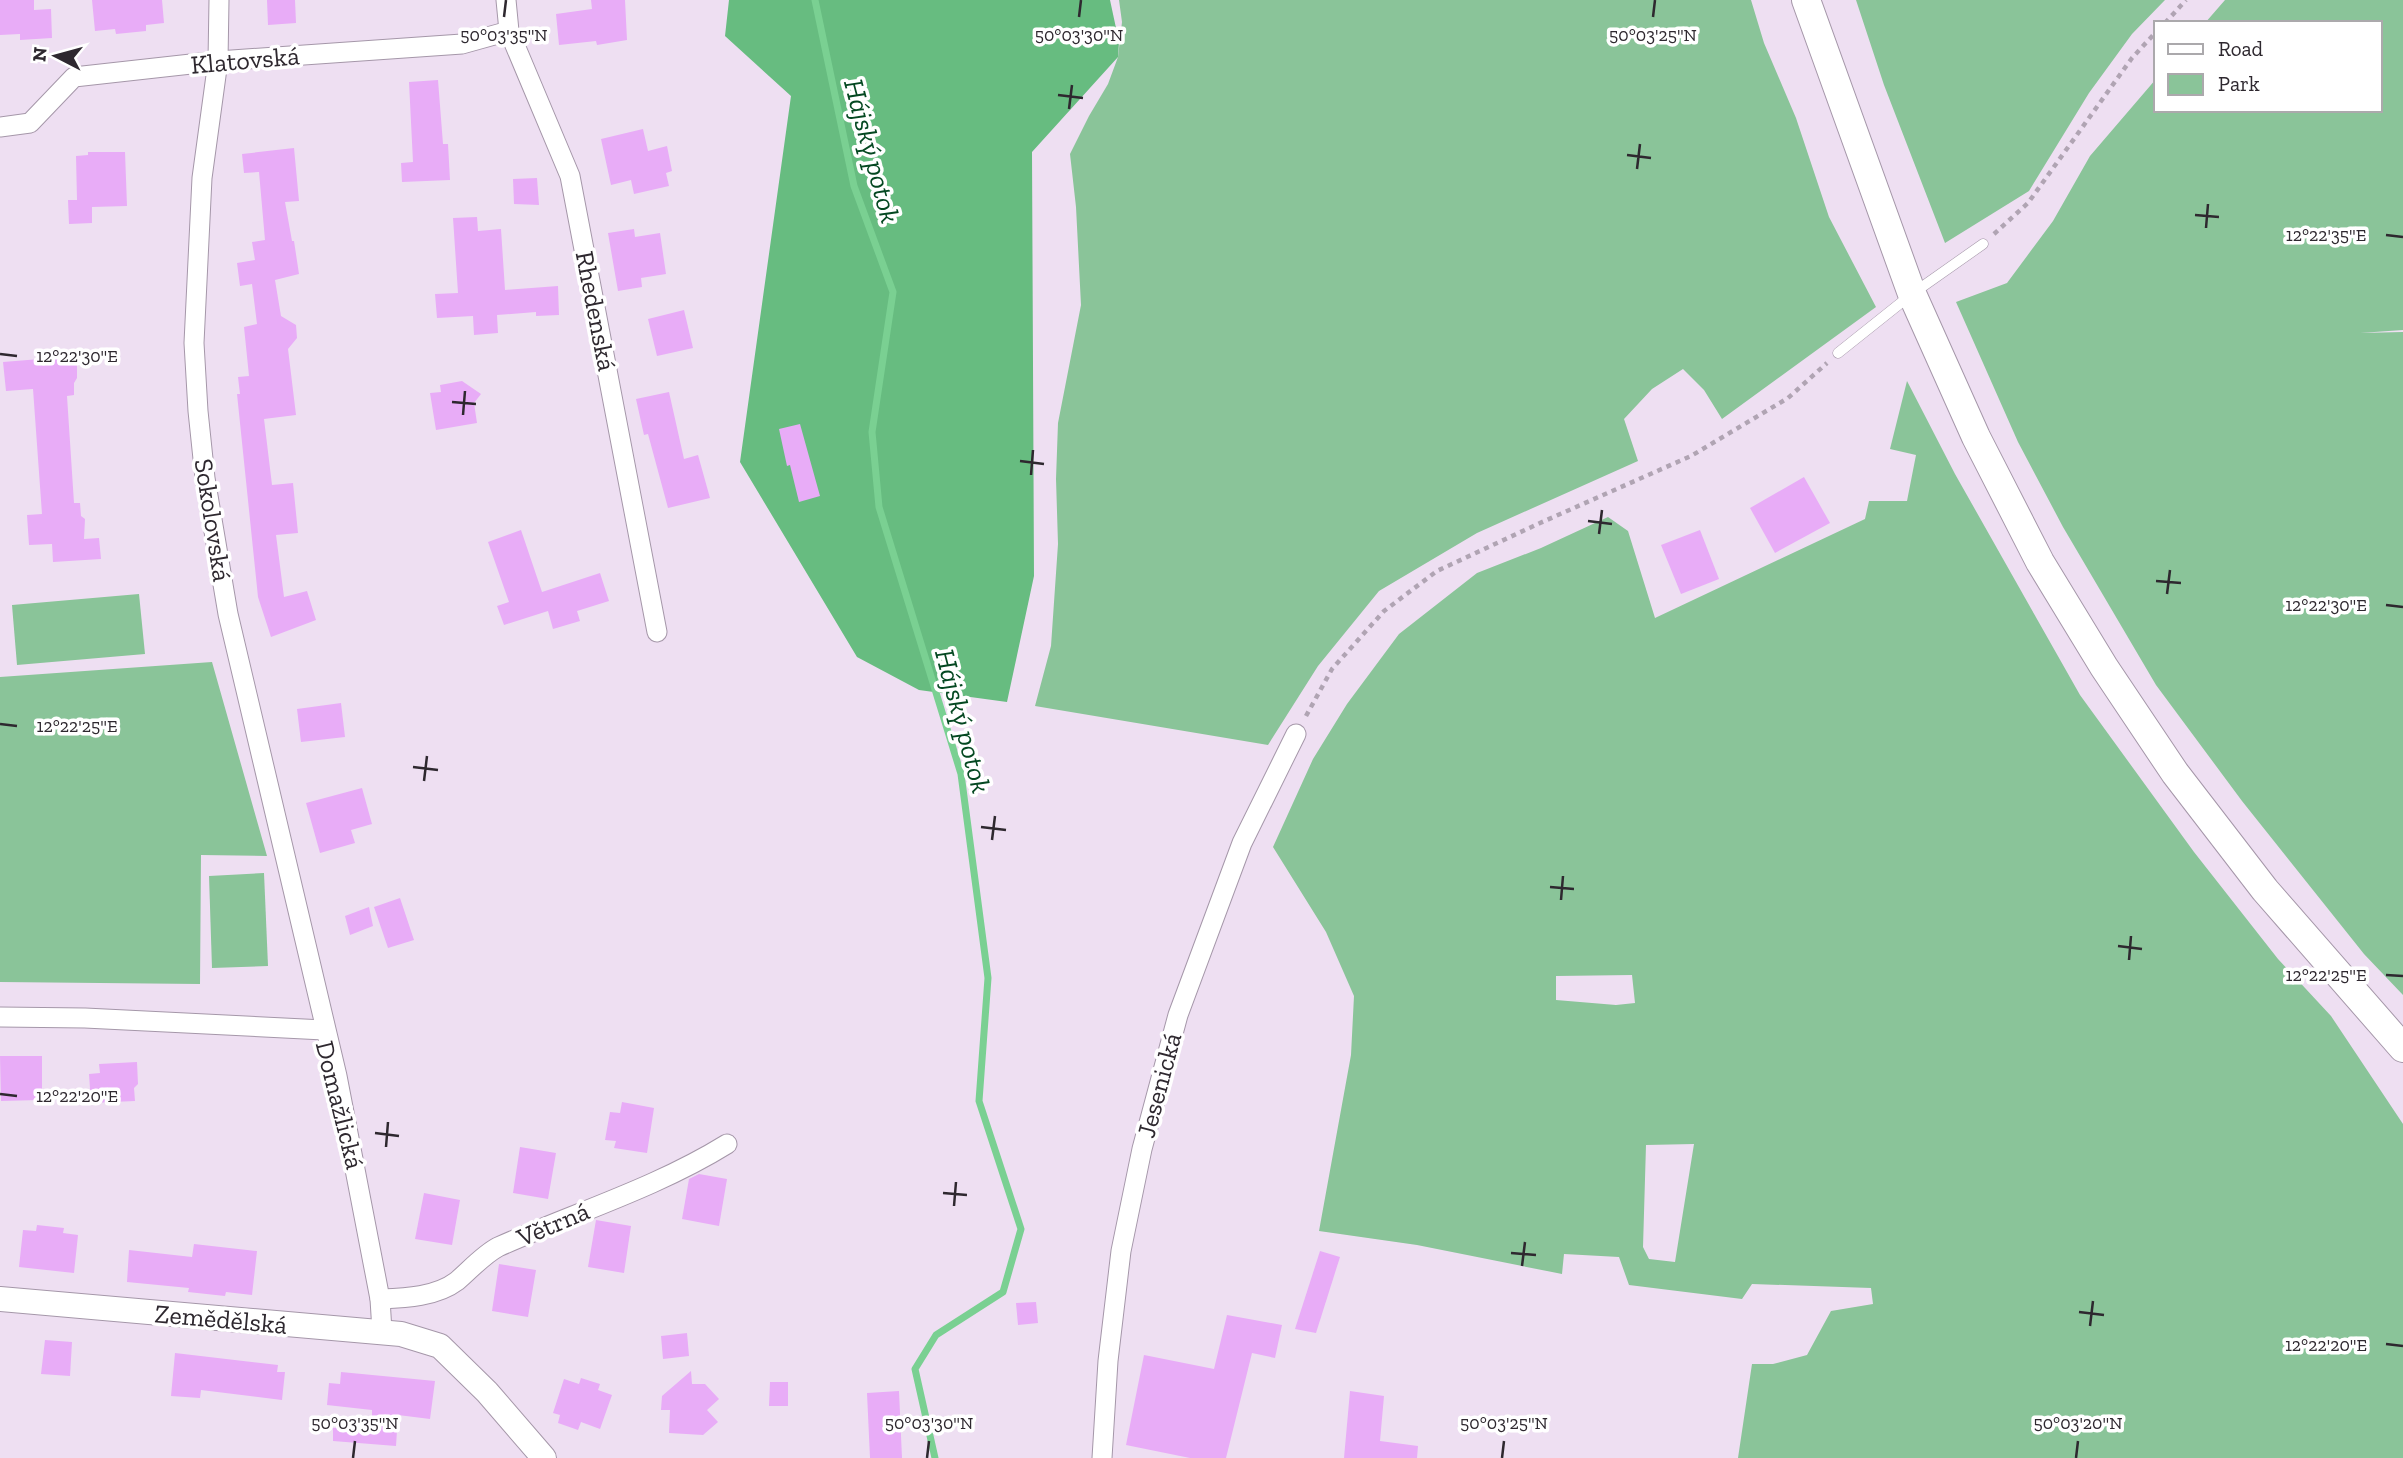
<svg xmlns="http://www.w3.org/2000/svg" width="2403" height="1458" viewBox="0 0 2403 1458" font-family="'Zilla Slab',serif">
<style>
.green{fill:#8ac499;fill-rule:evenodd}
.forest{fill:#67bc80}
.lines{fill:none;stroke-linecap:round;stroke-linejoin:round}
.stream{stroke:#7ad092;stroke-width:7}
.building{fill:#e8acf7}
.service-casing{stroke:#a597a9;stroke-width:11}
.minor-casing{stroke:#a597a9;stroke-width:21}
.tertiary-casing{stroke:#a597a9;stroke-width:26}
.secondary-casing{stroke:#a597a9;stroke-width:30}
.path{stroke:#b0a4b3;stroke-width:4.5;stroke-dasharray:5 5;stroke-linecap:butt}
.service{stroke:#fff;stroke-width:10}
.minor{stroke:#fff;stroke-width:19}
.tertiary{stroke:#fff;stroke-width:24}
.secondary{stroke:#fff;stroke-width:28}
.ticks{fill:none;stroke:#2e282f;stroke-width:2.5}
.labels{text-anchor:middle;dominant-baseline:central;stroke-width:7;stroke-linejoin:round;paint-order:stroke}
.street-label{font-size:26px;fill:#2e282f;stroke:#fff}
.water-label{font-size:28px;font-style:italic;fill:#044821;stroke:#fff}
.ticks-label{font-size:18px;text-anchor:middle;fill:#2e282f;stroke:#fff;stroke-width:7;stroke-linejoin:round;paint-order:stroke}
</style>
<rect width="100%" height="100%" fill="#eedff2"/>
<g class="green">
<path d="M1119 0H1751L1764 43 1796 118 1829 217 1876 307 1722 419 1704 390 1683 369 1652 389 1624 419 1638 461 1477 533 1379 591 1318 666 1268 745 1035 706 1051 646 1058 544 1056 479 1058 423 1081 305 1076 207 1070 154 1089 116 1108 84 1118 57 1122 22Z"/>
<path d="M1856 0H2165L2132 34 2089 93 2029 191 1945 243 1884 85Z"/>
<path d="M2225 0H2403V330L2360 333 2403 332V995L2364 954 2242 801 2156 685 2063 527 2018 442 1956 302 2007 283 2053 221 2090 156 2156 79V110H2380V23H2205Z"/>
<path d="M1907 381 1955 474 2080 695 2194 852 2278 959 2331 1016 2403 1124V1458H1738L1752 1364H1773L1807 1355 1831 1311 1873 1304 1871 1288 1752 1284 1742 1299 1629 1285 1619 1257 1564 1254 1562 1274 1417 1245 1319 1231 1351 1055 1354 996 1326 932 1273 847 1313 759 1347 704 1399 634 1477 573 1541 548 1608 517 1628 531 1655 618 1865 519 1869 501H1907L1916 455 1890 449ZM1556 976 1632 975 1635 1003 1616 1005 1556 1000ZM1694 1144 1675 1262 1649 1259 1643 1247 1646 1145Z"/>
<path d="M139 594 145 654 17 665 12 605Z"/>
<path d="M212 662 267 856 201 855 200 984 0 982V677Z"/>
<path d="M264 873 268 966 212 968 209 876Z"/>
</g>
<path class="forest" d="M729 0H1110L1119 42 1118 57 1032 152 1034 576 1007 702 919 690 857 657 740 462 791 96 725 36Z"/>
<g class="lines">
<path class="stream" d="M815 0 854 186 893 292 872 432 879 507 961 774 988 978 979 1101 1021 1229 1003 1292 936 1335 915 1369 935 1458"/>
</g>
<g class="building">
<path d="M0 0H34V10L51 9 52 38 20 40V34L0 35Z"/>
<path d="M92 0H162L164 23 146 25V31L116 34 115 29 95 31Z"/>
<path d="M267 0H295L296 23 268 25Z"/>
<path d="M591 0H625L627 40 597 45 596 41 559 45 556 14 592 9Z"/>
<path d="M438 80 443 144H448L450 180 402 182 401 163 413 162 409 82Z"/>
<path d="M643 129 648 151 667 146 672 171 666 173 669 186 634 194 631 180 611 185 601 139Z"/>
<path d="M294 148 299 201 285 202 292 241H294L299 274 275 280 281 316 296 325 297 338 288 349 296 415 264 419 272 485 293 483 298 533 276 535 284 597 307 591 316 620 271 637 258 597 237 394H240L238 377 249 376 244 327 257 324 252 284 240 286 237 263 255 260 252 242 265 240 259 172 244 173 242 154Z"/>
<path d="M88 152H125L127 206 92 207V223L69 224 68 200H77L76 156 88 155Z"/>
<path d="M537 178 539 205 514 204 513 179Z"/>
<path d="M477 217 478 231 501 229 505 290 558 286 559 315 536 316V312L497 315 498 333 474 335 473 316 437 318 435 294 458 293 453 218Z"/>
<path d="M634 229 635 237 660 233 666 274 641 278 642 287 618 291 608 233Z"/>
<path d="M684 310 693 348 657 356 648 319Z"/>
<path d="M77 356V378L74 383V395L67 396 74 503H80L81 516 85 519 84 539 99 538 101 559 53 562 52 544 29 545 27 515 42 514 33 389 6 391 3 362Z"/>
<path d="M462 381 481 394 474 403 477 423 436 430 430 393 441 392 440 385Z"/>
<path d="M669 392 684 459 698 455 710 498 668 508 648 434 644 435 636 399Z"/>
<path d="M800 424 820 496 799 502 790 465 787 466 779 429Z"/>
<path d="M1804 477 1830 523 1775 553 1750 508Z"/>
<path d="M521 530 542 592 600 573 609 601 577 611 580 621 553 629 548 611 504 625 497 606 509 602 488 542Z"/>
<path d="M1700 530 1719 579 1681 594 1661 545Z"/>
<path d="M341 703 345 737 301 742 297 709Z"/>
<path d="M362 788 372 824 351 830 355 843 320 853 306 803Z"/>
<path d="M400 898 414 940 388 948 374 907Z"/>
<path d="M369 907 373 926 350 935 345 916Z"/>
<path d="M0 1056H42V1094H40V1100L1 1101Z"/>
<path d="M137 1062 138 1084 134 1088 135 1101 91 1103 89 1074 100 1073 99 1064Z"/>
<path d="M622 1102 654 1108 647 1153 614 1148 616 1141 605 1140 610 1112 620 1113Z"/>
<path d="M520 1147 556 1153 548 1199 513 1193Z"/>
<path d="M699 1174 727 1179 719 1226 682 1219 689 1179Z"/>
<path d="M424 1193 460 1200 452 1245 415 1239Z"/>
<path d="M596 1220 631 1226 624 1273 588 1267Z"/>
<path d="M37 1225 64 1228 63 1233 78 1235 74 1273 19 1267 23 1230 36 1231Z"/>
<path d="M194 1244 257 1251 252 1295 226 1292 225 1296 188 1292 189 1288 127 1282 129 1250 192 1257Z"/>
<path d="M1320 1251 1340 1257 1316 1333 1295 1329Z"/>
<path d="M499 1264 536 1270 528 1317 492 1311Z"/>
<path d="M1036 1302 1038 1323 1018 1325 1016 1303Z"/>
<path d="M1227 1315 1282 1325 1275 1358 1252 1353 1226 1458H1190L1126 1445 1144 1355 1214 1369Z"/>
<path d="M687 1333 689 1356 663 1359 661 1336Z"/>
<path d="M45 1340 72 1342 70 1376 41 1374Z"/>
<path d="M175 1353 278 1365 277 1372H285L282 1400 201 1390 200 1398 171 1396Z"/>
<path d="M691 1371 692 1384H705L719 1399 707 1410 718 1422 703 1435 669 1433 670 1410H661L662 1396Z"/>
<path d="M341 1372 435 1381 430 1419 398 1415 396 1446 333 1441V1428L372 1427V1410L327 1405 329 1383 340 1384Z"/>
<path d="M581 1378 600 1384 598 1390 612 1395 600 1429 581 1422 578 1430 558 1423 560 1415 553 1413 564 1379 579 1384Z"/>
<path d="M770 1382H788V1406H769Z"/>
<path d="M899 1391 902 1458H870L867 1393Z"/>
<path d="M1350 1391 1384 1396 1380 1441 1418 1446 1417 1458H1344Z"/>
</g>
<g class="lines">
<defs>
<path id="service" d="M1838 353 1912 294 1983 244"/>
<g id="minor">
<path d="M219 0 218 61 202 178 194 343 198 411 205 478 228 614 337 1076 380 1299 382 1331"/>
<path d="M506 0 509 31 570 176 657 632"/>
<path d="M0 127 30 123 74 77 218 61 462 44 509 31"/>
<path d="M0 1017 85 1018 324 1030"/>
<path d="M380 1299C405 1298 436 1297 457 1281 470 1270 483 1255 498 1247 574 1213 656 1188 727 1144"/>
<path d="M1102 1458 1108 1361 1121 1251 1142 1149 1178 1015 1242 843 1296 734"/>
</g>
<path id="tertiary" d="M0 1299 401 1334 440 1346 487 1392 544 1458"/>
<path id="secondary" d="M1806 0 1912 294 1976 437 2040 562 2104 667 2175 773 2265 890 2403 1048"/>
</defs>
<use href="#service" class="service-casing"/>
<use href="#minor" class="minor-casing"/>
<use href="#tertiary" class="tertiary-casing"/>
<use href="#secondary" class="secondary-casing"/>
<g class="path">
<path d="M2165 23 2186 0"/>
<path d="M1994 234 2028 203 2132 58 2156 32"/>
<path d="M1306 716 1332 669 1384 611 1437 571 1540 523 1691 456 1788 398 1827 363"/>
</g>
<use href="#service" class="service"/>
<use href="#minor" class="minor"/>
<use href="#tertiary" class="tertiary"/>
<use href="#secondary" class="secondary"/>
</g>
<path class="ticks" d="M504 17 506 0M1079 17 1081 0M1653 17 1655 0M1058 95 1083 98M1069 109 1072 85M1627 155 1651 158M1637 169 1640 144M2195 215 2219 217M2206 228 2208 204M2386 235 2403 237M0 354 17 356M452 402 476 404M463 415 465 391M1020 461 1044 464M1031 475 1033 450M1588 521 1612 524M1599 534 1602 510M2156 581 2181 583M2167 594 2170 570M2386 605 2403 607M0 724 17 726M413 767 438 770M424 781 427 756M981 827 1006 830M992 840 995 816M1550 887 1574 889M1561 900 1563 876M2118 946 2142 949M2129 960 2131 936M2386 975 2403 976M0 1094 17 1096M375 1133 399 1136M386 1147 388 1122M943 1193 967 1195M954 1206 956 1182M1511 1253 1536 1255M1522 1266 1525 1242M2079 1312 2104 1315M2090 1326 2093 1301M2386 1344 2403 1346M353 1458 355 1441M927 1458 929 1441M1502 1458 1504 1441M2076 1458 2078 1441"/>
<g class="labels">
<g class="street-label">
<text transform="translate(245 60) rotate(-5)">Klatovská</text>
<text transform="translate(596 311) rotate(79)">Rhedenská</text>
<text transform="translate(213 520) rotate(81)">Sokolovská</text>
<text transform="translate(1159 1085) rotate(-75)">Jesenická</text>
<text transform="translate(340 1105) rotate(76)">Domažlická</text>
<text transform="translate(553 1224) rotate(-23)">Větrná</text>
<text transform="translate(221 1319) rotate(5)">Zemědělská</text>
</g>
<g class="water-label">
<text transform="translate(872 151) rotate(75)">Hájský potok</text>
<text transform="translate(963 721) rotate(75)">Hájský potok</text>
</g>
</g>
<g class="ticks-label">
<text x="504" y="41">50°03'35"N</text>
<text x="1079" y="41">50°03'30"N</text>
<text x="1653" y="41">50°03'25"N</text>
<text x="2326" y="241">12°22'35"E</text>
<text x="77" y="362">12°22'30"E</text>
<text x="2326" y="611">12°22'30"E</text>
<text x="77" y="732">12°22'25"E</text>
<text x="2326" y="981">12°22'25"E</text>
<text x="77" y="1102">12°22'20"E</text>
<text x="2326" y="1351">12°22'20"E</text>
<text x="355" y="1429">50°03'35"N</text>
<text x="929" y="1429">50°03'30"N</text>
<text x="1504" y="1429">50°03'25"N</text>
<text x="2078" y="1429">50°03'20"N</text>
</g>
<rect x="2154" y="21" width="228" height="91" fill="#ffffff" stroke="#aba9ac" stroke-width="2"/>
<rect x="2168" y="44" width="35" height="10" fill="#ffffff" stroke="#aba9ac" stroke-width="2"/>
<text x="2218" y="56" font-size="21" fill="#2e282f">Road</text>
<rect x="2168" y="74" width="35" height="21" fill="#8ac499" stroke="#aba9ac" stroke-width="2"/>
<text x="2218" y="91" font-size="21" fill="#2e282f">Park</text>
<g transform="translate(56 56) rotate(276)" stroke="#ffffff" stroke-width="5" paint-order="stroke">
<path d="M0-5L12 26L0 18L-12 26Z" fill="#2e282f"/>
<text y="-10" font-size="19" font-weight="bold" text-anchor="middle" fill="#2e282f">N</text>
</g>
</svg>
